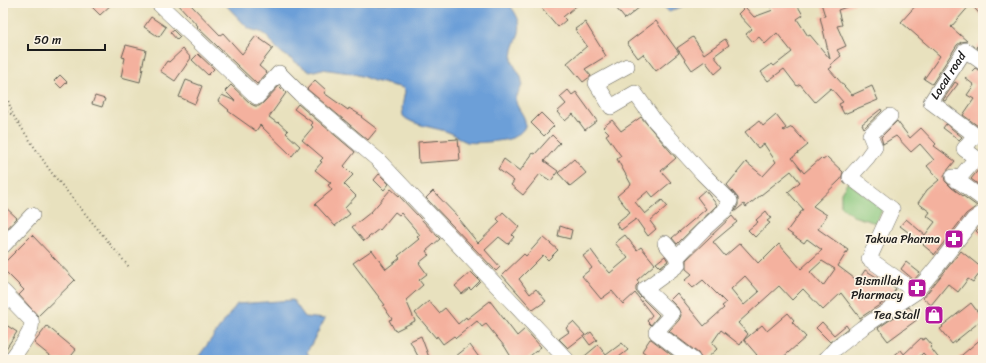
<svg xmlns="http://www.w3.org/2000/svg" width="986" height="363" viewBox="0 0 986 363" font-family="Sriracha,sans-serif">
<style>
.green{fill:#89c77e;stroke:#52724d}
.water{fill:#6c9fd8;stroke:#445e7a}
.building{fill:#f4b19e;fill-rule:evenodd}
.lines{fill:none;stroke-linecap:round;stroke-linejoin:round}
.minor-casing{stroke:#636155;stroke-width:16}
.path{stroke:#636155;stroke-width:2;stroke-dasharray:1 3;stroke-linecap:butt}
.minor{stroke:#fff;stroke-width:15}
.labels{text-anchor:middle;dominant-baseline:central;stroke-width:3.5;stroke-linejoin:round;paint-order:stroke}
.street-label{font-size:12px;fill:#1c1c1c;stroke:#fcf5e5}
.poi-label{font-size:12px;fill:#1c1c1c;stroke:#fcf5e5;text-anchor:end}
</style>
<rect width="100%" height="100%" fill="#fcf5e5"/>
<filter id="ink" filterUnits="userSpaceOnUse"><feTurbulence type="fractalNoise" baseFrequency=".025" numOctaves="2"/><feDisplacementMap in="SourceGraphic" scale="8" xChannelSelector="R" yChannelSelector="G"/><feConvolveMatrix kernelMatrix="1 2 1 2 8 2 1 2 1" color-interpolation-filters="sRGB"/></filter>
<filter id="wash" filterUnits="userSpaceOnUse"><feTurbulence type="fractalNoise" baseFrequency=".012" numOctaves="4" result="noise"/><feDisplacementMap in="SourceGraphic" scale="16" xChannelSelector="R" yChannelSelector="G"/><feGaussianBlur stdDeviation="0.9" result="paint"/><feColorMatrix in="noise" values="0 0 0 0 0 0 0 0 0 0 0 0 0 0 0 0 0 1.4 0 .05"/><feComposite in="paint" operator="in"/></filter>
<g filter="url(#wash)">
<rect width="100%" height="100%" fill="#e8e1be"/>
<path class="green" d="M848 182 883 208 876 223 853 216 841 206V193Z"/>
<g class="water">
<path d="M224 3H508C516 13 523 23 518 36 517 40 514 45 513 50 513 52 512 56 512 59 513 67 521 73 522 81 523 89 516 93 516 101 517 110 527 116 525 126 524 131 516 136 512 138 505 141 474 144 467 142 460 140 455 134 448 132 437 128 411 125 403 116L402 107 405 91 403 88 374 81 361 76 350 73 322 69 310 72 279 51 266 35 263 33 250 29 246 26Z"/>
<path d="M662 3H687L688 4 669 12 663 6Z"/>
<path d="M293 300 305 317 325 319 307 352 311 360H196L237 304Z"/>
</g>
<g id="blocks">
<g class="building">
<path d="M88 3H113L100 15Z"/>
<path d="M177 3H189L220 35 223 33 242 54 256 36 273 48 259 66 267 73 257 84 197 27 198 26Z"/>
<path d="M546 3H580L563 17 566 20 558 27 541 7Z"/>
<path d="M612 3H645L625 19Z"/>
<path d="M766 3H796L803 15 797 19 808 36 810 35 830 59 820 17 825 16 821 3H855V4L838 10 842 25 837 26 846 46 837 50 841 56 830 65 832 67 829 69 852 95 872 86 878 100 844 114 839 104 843 102 831 88 815 102 800 84 797 86 784 69 768 81 761 72 772 64 774 66 792 52 777 33 765 44 759 37 753 42 746 34 752 29 738 14 745 7 754 17 773 10Z"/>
<path d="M918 3H983V18L971 4 951 27 967 41 961 42 957 45 932 84 924 79 940 56 901 22Z"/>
<path d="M151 17 166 27 159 37 144 27Z"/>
<path d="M656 21 679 53 656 71 643 54 638 58 627 43Z"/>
<path d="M585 22 606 56 585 69 591 76 583 82 567 63 587 46 575 29Z"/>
<path d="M173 30 180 37 177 40 170 32Z"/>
<path d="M693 37 704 54 725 39 729 45 714 56 723 67 715 74 705 61 692 70 677 48Z"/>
<path d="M983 41V52L976 47Z"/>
<path d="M126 45 146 50 142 68H143L140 82 121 77 125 58 122 57Z"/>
<path d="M183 49 191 58 175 81 160 71 167 61 169 62Z"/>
<path d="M198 54 214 69 208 75 192 60Z"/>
<path d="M975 68 983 72V128L982 129 963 115 974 99 967 95 974 85 965 78Z"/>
<path d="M60 75 67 82 61 88 54 81Z"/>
<path d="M186 80 202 86 195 104 179 97Z"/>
<path d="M315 80 326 90 324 93 348 110 349 108 362 116 361 117 377 129 368 140 307 89Z"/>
<path d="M955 82 958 84 945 101 943 100Z"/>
<path d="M231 85 251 104 255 106H259L263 103 279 86 286 93 269 117 277 123 278 122 288 131 286 133 300 146 292 156 260 125 256 131 228 111 229 110 218 101 222 95 235 101 225 91Z"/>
<path d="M568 90 572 95 576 92 597 121 585 130 573 114 565 121 557 112 566 104 560 97Z"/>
<path d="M95 96 105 99 102 107 92 104Z"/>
<path d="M298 104 355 152 344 166 353 175 344 184 356 196 345 208 350 214 335 226 315 204 332 190 328 185 331 183 315 170 322 162 320 161 323 158 302 140 313 127 311 125 313 123 294 109Z"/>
<path d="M881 109 882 111 864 128 862 124Z"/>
<path d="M541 113 554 126 544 136 531 123Z"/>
<path d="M776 115 786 128 783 130 784 131 792 127 808 145 792 158 804 173 821 158 823 160 827 157 843 172 841 179 813 206 827 215 818 229 848 250 838 266 858 281 865 270 896 289 890 298 860 318 841 293 823 310 803 289 792 300 779 286 738 323 748 334 740 345 721 330 712 343 717 349 705 360H702L698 353 669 331 679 320 681 315 678 308 670 300 677 293 704 326 724 308 722 306 726 303 703 280 693 288 685 280 692 274 686 269V260L732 216 737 222 713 242 725 256 740 243 758 263 762 259 763 260 779 244 801 269 822 250 807 239 804 243 787 231 803 209 788 192 800 182 791 171 746 207 744 204 734 212 738 205V198L727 185 746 162 763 176 776 162 764 144 758 148 745 132 759 121 763 126ZM822 261 835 269 823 286 810 272ZM745 276 759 292 744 305 731 289Z"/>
<path d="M641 117 676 158 661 171 671 182 653 197 648 191 635 202 645 214 662 200 667 206 650 221 656 229 648 236 636 219 621 230 616 223 630 212 617 196 631 184 617 159 621 156 606 135 609 133 603 127 612 120 621 131Z"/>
<path d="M897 121 910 138 921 128 936 144 934 146 955 161 946 172 944 176 945 181 952 188 977 206 966 214 934 255V254L923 245 924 244 900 226 906 219 925 235 935 222 927 216 930 212 918 203 927 190 939 180 927 166 934 160 920 144 911 152 896 136 883 144 881 137Z"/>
<path d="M946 124 962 137 959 140 943 128Z"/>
<path d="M552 135 560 143 544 161 558 171 551 181 540 174 523 195 511 185 514 181 498 169 504 159 520 171 533 153 535 154Z"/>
<path d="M458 139 460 160 419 163 418 142Z"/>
<path d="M574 159 586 173 570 186 558 173Z"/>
<path d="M983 164V188L971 179Z"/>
<path d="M379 174 389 184 384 190 374 180Z"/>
<path d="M391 189 399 196 440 239 426 251 429 255 419 263 427 274 419 280 423 285 406 300 415 321 395 331 389 320 392 319 383 306 385 305 353 263 372 250 386 269 400 258 398 256 419 239 417 237 420 235 401 213 399 215 395 212 380 230 379 229 364 241 352 227 371 212Z"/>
<path d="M705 190 717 205 677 244 672 238 706 209 697 197Z"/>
<path d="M433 191 460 219 459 220 478 243 500 222 497 219 503 212 519 227 512 235 514 237 508 244 499 237 485 250 500 267 496 271 426 198Z"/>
<path d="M3 205 17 218 3 233Z"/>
<path d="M766 211 771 218 767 221 770 223 755 237 748 230 758 222 756 220Z"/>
<path d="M983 224V237L976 231Z"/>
<path d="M560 226 572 230 570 239 558 236Z"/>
<path d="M32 235 75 280 38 316 19 295 24 290 3 269V264Z"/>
<path d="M625 235 637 250 641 247 655 264 637 280 639 283 636 286V291L639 295 659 315 651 325 647 321 652 315 635 293 623 304 612 291 601 299 582 276 592 268 583 256 591 250 602 265H603L610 273 628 258 615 243Z"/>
<path d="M543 237 558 250 548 260 543 255 519 279 530 294 536 289 546 301 533 310 502 275 524 254 526 256Z"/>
<path d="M961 251 983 269 973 282 968 279 958 292 948 284 931 305 923 298Z"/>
<path d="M665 256 668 261 660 267 656 263Z"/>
<path d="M906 262 920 273 914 280 901 269Z"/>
<path d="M471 272 480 281 471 290 469 288 462 294 455 286Z"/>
<path d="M429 301 439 313 445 308 458 324 466 317 467 319 490 301 517 336 525 329 541 347 525 360H513L505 347 486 324 482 327 477 321 456 338 454 336 443 344 437 336 436 338 415 313Z"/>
<path d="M971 303 983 319 952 344 940 329 943 327 942 326Z"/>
<path d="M909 307 918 319 888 341 878 328Z"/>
<path d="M788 313 794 320 792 322 806 337 780 360H751L757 355 744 340 762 325 767 331Z"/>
<path d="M573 322 585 335 568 348 559 339 569 332 566 328Z"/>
<path d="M822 322 834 335 846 325 848 328 830 342 816 328Z"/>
<path d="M3 323 17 332 3 353Z"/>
<path d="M47 326 76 350 68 360H55L34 343Z"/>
<path d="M591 332 597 340 590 345 584 337Z"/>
<path d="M421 336 430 360H420L410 341Z"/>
<path d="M983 337V356L979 360H956Z"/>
<path d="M921 338 922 340 926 338 932 345 930 347 940 360H929L923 353 916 360H888L901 350 904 354Z"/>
<path d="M650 339H651L678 360H642L646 354 642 351Z"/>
<path d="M622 343 628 350 615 360H580L598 345 606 355Z"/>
<path d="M470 345 481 360H451Z"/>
</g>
</g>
</g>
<g filter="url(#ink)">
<use href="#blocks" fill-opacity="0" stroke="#636155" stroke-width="1"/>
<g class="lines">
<defs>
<g id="minor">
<path d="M158 3 257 97 279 73 300 94 378 160 567 360"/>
<path d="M627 66 596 83 611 107 635 93 654 120 702 173 730 201 725 210 703 230 679 255 676 256"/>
<path d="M890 116 870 135 875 147 867 158 850 177 892 209 869 259 916 292"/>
<path d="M953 177 983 199"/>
<path id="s1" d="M957 181 976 158 964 149 975 135 931 102 965 50 983 63"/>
<path d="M665 243 676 256 678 265 645 289 672 314 656 332 693 360"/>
<path d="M3 246 32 215"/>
<path d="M3 291 31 320C35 330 17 351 11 360"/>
<path d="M825 360 835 349 862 328 916 292 939 264 973 220 983 213"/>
</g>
</defs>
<use href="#minor" class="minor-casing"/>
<g class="path">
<path d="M3 86 13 115 51 172 129 267"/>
<path d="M3 110 13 115"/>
</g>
<use href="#minor" class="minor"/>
</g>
</g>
<defs>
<symbol id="pharmacy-square" viewBox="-11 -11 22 22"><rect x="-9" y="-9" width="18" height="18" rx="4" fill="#b5179e" stroke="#fcf5e5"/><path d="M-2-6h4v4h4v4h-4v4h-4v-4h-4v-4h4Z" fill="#fff"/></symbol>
<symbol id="shop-square" viewBox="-11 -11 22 22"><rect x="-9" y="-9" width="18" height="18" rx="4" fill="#b5179e" stroke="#fcf5e5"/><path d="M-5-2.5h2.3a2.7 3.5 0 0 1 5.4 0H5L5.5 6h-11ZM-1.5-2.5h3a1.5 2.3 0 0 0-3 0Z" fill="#fff"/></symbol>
</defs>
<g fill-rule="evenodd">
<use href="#pharmacy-square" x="943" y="228" width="22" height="22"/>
<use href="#pharmacy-square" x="906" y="277" width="22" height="22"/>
<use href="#shop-square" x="923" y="304" width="22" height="22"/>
</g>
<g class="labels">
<g class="street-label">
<text stroke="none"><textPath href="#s1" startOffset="149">Local road</textPath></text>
</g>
<g class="poi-label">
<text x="940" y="239">Takwa Pharma</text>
<text x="903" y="281">Bismillah<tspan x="903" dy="14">Pharmacy</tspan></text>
<text x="920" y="315">Tea Stall</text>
</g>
</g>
<rect width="986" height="363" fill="none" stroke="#fcf5e5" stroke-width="16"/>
<path d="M28 44v6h77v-6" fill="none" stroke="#1c1c1c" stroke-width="2"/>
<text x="34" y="44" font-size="12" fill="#1c1c1c" stroke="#fcf5e5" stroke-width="3" paint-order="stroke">50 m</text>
</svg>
